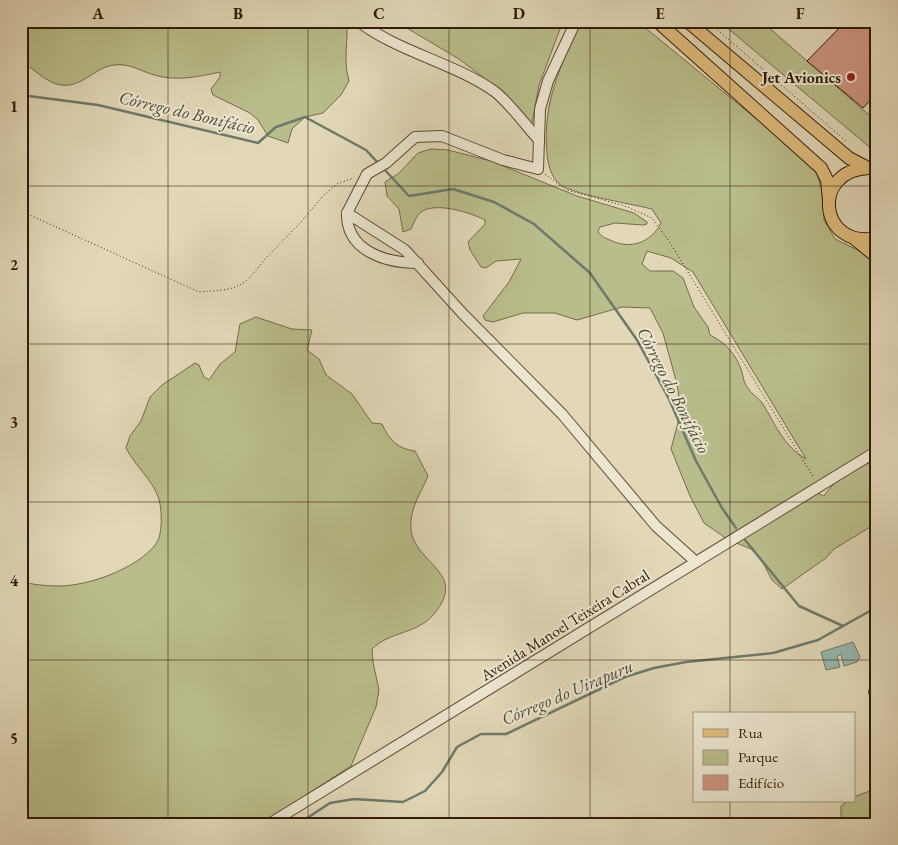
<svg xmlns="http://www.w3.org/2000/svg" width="898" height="845" viewBox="0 0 898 845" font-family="'EB Garamond',serif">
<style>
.green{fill:#b9bd8b;stroke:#746c48;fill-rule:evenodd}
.water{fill:#95b9b1;stroke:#6c7a6c}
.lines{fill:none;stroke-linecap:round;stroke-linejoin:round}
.stream{stroke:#6c7a6c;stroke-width:2.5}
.building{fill:#cf9582;stroke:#2f1b04}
.minor-casing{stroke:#5c4a31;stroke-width:12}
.major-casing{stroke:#2f1b04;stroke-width:14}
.path{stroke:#2f1b04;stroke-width:1;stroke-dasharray:1 2.5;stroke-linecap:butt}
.minor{stroke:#ece6d1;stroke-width:10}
.major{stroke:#e1bc7c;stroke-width:12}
.grid{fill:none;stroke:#2f1b04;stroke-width:1;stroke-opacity:0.55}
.poi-dot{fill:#8f2418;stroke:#ece6d1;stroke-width:2}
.labels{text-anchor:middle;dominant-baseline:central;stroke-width:4;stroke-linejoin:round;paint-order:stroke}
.poi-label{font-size:16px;font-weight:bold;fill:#2f1b04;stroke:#ece6d1;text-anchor:end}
.street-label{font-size:16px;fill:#2f1b04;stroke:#ece6d1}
.water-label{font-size:18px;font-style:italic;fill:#4e4a38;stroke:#ece6d1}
.neatline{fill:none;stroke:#2f1b04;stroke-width:2}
.grid-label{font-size:16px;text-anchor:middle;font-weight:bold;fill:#2f1b04}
</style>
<rect width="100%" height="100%" fill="#e2d8b8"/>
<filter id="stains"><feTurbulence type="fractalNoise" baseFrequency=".004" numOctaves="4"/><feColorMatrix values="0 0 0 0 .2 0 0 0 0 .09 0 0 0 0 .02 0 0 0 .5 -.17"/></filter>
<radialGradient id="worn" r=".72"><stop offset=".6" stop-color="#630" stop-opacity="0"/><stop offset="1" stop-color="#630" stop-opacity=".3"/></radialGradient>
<g class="green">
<path d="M21 21H344L347 23C348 44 343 60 349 81L341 95 323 113 305 117 292 129 288 143 268 136 258 120 250 113 213 95 211 89 220 77V72C197 77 174 82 151 74 139 70 128 63 114 65 95 67 82 88 61 85 46 83 34 68 21 62Z"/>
<path d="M395 21H563L539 85 532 123 500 90 459 59Z"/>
<path d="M580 21H637L804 158 817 174 823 193 824 220 835 239 862 252 877 264V448L819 487V494L824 496C834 480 858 463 877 462V523L834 549 826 558 782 589 772 580 760 557 751 549 727 539 704 523 690 496 671 449 681 411 677 384 663 333 650 308 622 307 577 320 555 313H523L493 322 485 320 483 316 509 282 521 259 496 261 486 268 481 267 470 250 468 242 485 224V220C472 213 430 199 418 215 415 219 413 225 411 229L403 232 399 209 387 196 385 182 398 174 418 153 431 149 448 150 491 161 577 196 634 213 647 222V224L643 225 615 223 600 227 598 231C600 236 605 238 610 240 630 250 651 243 661 223L652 209C627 203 588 197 566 188 552 182 548 166 547 153 542 102 561 67 580 21ZM647 251 671 258 693 272 806 459C784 447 775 424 763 404 759 398 751 394 747 387 744 383 743 377 742 372 736 354 727 344 710 335L708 327 694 307 683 278 673 271H650L642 264Z"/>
<path d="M719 21H771L767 26 868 114 877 108V150H873Z"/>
<path d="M256 317 292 329 312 330 307 350 319 359 326 375 352 394 372 423 382 424C389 440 398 449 415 451L428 476C421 493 409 509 411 529 414 564 469 572 434 614 418 634 390 631 372 649L373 662 379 690 376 707 351 766 261 824H21V582C32 584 44 586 56 586 86 587 137 569 156 544 163 534 162 511 159 499 153 480 135 466 126 448L130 436 141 421 150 397 162 385 195 363 199 365 204 377 209 380 220 364 235 352 240 324Z"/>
<path d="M877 788V824H841V806L848 801H854V797Z"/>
</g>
<path class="water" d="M853 642 860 657 857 662 844 666 841 654 837 656 840 667 826 670 821 652Z"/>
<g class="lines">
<g class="stream">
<path d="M21 95 98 105 258 143 276 127 305 117 366 150 379 164"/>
<path d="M383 168 409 196 453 189 494 202 534 224 590 273 637 340 669 399 696 461 722 508 736 528"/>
<path d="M745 540 799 606 843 626"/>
<path d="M298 824 330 803 354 799 403 802 425 791 442 772 457 747 481 734H506L625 677 654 668 686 662 773 653 818 640 877 607"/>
</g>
</g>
<path class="building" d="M846 21H877V93L863 108 807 61Z"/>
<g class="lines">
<defs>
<g id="minor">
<path d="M358 21C398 52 452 62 494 91 508 101 526 126 539 140"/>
<path d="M576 21 548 81 540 109 538 169 503 160 442 136 415 137 386 163 367 174 347 213 405 250 463 314 562 414 656 526 696 562"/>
<path d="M347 213C346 251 386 263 418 263"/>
<path d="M874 692 877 693"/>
<path d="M269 824 877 451"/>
</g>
<g id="major">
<path d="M657 21 821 168 827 180 829 200"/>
<path d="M687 21 849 158 868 168"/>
<path d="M869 168C810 170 819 250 877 238"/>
<path d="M855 239 877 257"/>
</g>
</defs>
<use href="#minor" class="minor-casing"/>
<use href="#major" class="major-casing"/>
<g class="path">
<path d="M707 21 846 141"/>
<path d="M870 157 877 159"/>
<path d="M545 174 566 190 625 206 652 218 669 241 814 478"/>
<path d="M21 211 199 292C234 289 242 291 263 261L301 222 323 196 337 184 354 178"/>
</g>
<use href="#minor" class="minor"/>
<use href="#major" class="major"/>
</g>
<path class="grid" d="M168 21V824M308 21V824M449 21V824M590 21V824M730 21V714M21 186H877M21 344H877M21 502H877M21 660H877M730 801V824"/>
<circle class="poi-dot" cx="851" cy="77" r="5"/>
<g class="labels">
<g class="poi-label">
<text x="841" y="77">Jet Avionics</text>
</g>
<g class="street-label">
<text transform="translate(565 625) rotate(-32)">Avenida Manoel Teixeira Cabral</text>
</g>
<g class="water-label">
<text transform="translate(187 112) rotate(13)">Córrego do Bonifácio</text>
<text transform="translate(674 390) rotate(63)">Córrego do Bonifácio</text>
<text transform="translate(567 692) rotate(-23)">Córrego do Uirapuru</text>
</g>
</g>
<rect width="898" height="845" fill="none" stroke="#e2d8b8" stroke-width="55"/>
<rect x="693" y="712" width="162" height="90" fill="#ece6d1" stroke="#a0957f"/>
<rect x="703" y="729" width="25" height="8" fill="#e1bc7c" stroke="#a0957f"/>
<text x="738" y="738" font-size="15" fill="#2f1b04">Rua</text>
<rect x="703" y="750" width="25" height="15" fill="#b9bd8b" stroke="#a0957f"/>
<text x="738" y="762" font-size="15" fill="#2f1b04">Parque</text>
<rect x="703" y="775" width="25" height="15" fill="#cf9582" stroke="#a0957f"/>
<text x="738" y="788" font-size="15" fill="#2f1b04">Edifício</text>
<rect x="28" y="28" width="842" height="790" class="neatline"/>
<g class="grid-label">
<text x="98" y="19">A</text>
<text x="238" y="19">B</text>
<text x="379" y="19">C</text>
<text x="519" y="19">D</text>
<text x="660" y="19">E</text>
<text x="800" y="19">F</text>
<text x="14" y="112">1</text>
<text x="14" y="270">2</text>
<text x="14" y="428">3</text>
<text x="14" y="586">4</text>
<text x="14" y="744">5</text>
</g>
<rect width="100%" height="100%" filter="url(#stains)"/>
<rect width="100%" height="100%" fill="url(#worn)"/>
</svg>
